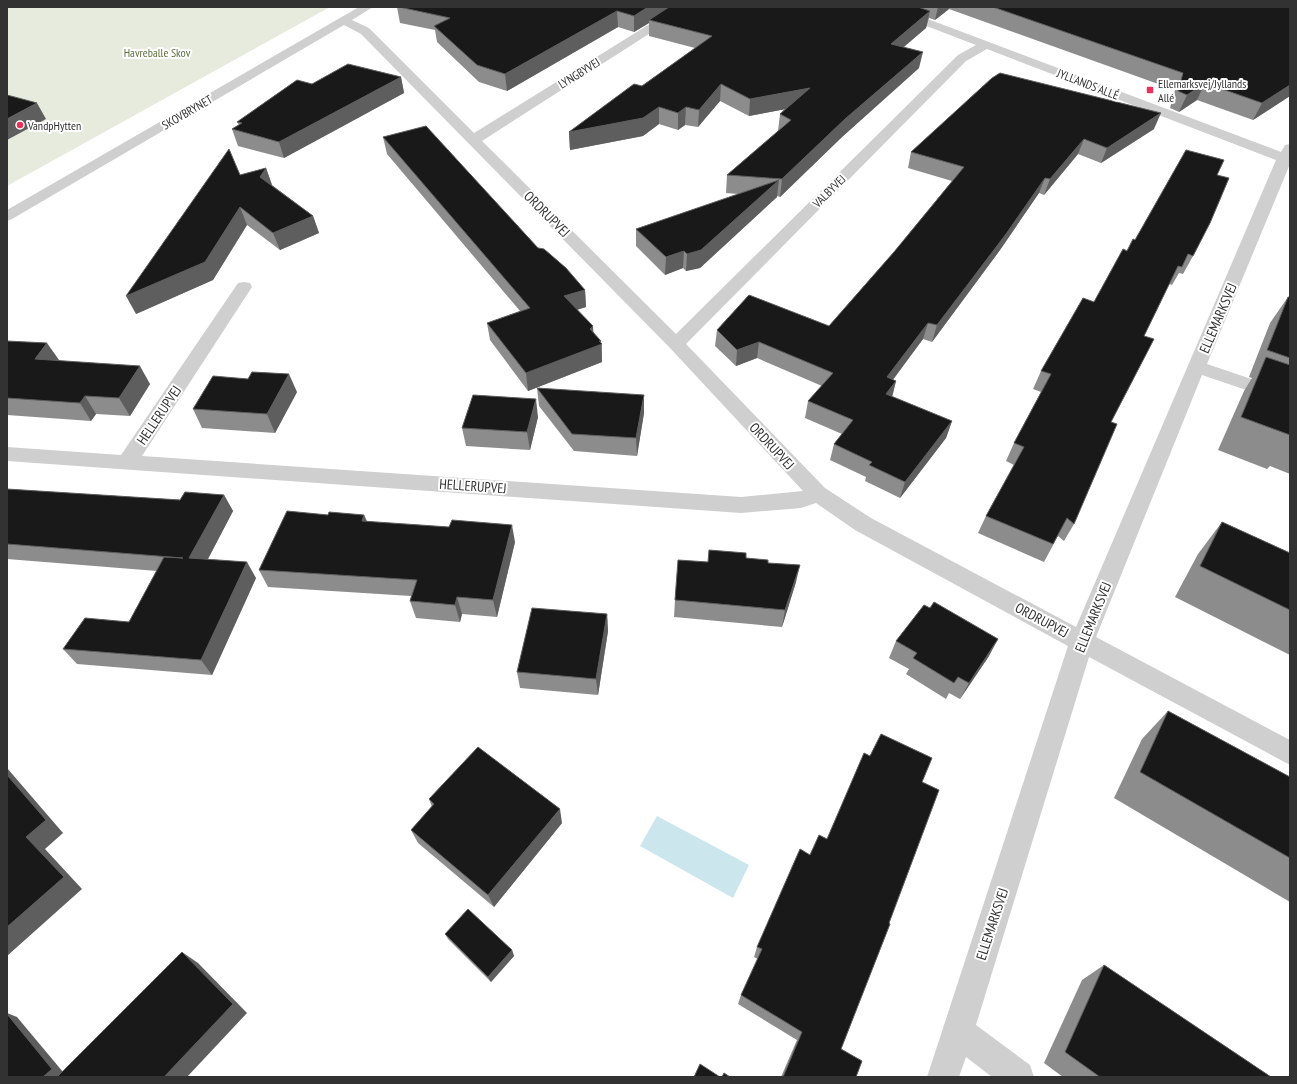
<svg xmlns="http://www.w3.org/2000/svg" width="1297" height="1084" viewBox="0 0 1297 1084" font-family="'PT Sans Narrow',sans-serif">
<style>
.green{fill:#e7ebdd}
.water{fill:#cce6ee}
.lines{fill:none;stroke-linecap:round;stroke-linejoin:round}
.minor{fill:#cfcfcf;fill-rule:evenodd}
.wall{fill:#8c8c8c}
.shaded-wall{fill:#5e5e5e}
.building{fill:#191919;stroke:#5e5e5e}
.poi-dot{fill:#eb315b;stroke:#fff;stroke-width:1.5}
.labels{text-anchor:middle;dominant-baseline:central;stroke-width:4;stroke-linejoin:round;paint-order:stroke}
.far-park-label{font-size:12px;fill:#5c703d;stroke:#fff}
.far-street-label{font-size:12px;fill:#323232;stroke:#fff}
.far-poi-label{font-size:12px;fill:#323232;stroke:#fff;text-anchor:start}
.street-label{font-size:14px;fill:#323232;stroke:#fff}
</style>
<rect width="100%" height="100%" fill="#fff"/>
<path class="green" d="M7 7H330L7 186Z"/>
<path class="water" d="M657 816 749 865 733 898 640 846Z"/>
<g class="lines">
<path class="minor" d="M359 7H373L352 20 369 28 474 133 677 7H691L482 141 676 334 958 55 976 45 882 9 880 7H896L1281 152 1285 145 1290 144V164L1207 364 1290 392V405L1202 375 1096 637 1290 740V765L1089 657 976 1025 1030 1065 1034 1077H992L966 1057 959 1077H927L1068 646 855 530 816 503 801 508 741 513 7 461V447L121 455 238 283 244 282 250 283 252 287 142 456 741 497 803 491 670 348 361 34 344 25 12 219 7 221V210ZM987 49 1276 160 1076 627 871 518 825 488 686 344 966 61Z"/>
</g>
<g class="wall">
<path d="M397 7H1290V96L1253 120 1197 100 1179 112 1170 108 1175 90 949 9 935 20 929 18 926 28 904 47 919 68 842 137 780 197 777 196V197L700 268 686 271 683 268 665 275 636 246V229L739 194 726 193 727 175 778 131 780 114 785 109 749 116 720 101 698 127 685 125 678 130 659 124 643 136 570 150 569 132 642 86 695 48 649 36V23L634 32 618 27 507 91 479 82 437 42 435 30 400 23Z"/>
<path d="M401 77 404 93 284 158 238 146 232 129 239 125 237 122 312 84Z"/>
<path d="M1154 129 1101 163 1078 154 1044 195 1039 193 1000 250 932 342 923 339 893 380 896 381 892 397 952 421 946 438 900 498 865 481 866 477 830 460 834 444 842 434 805 418 808 401 822 386 757 358 736 366 715 346 717 330 829 326 894 252 952 181 908 168 911 152Z"/>
<path d="M383 137 538 248 585 290 586 307 577 310 602 344V362L528 391 490 340 487 323 520 311 387 154Z"/>
<path d="M266 168 272 185 313 216 319 233 280 250 247 225 213 280 136 314 240 175Z"/>
<path d="M1135 240 1193 256 1183 274 1179 273 1172 285 1169 284 1144 336 1111 422 1074 524 1064 541 1058 536 1044 562 978 533 986 516 1014 465 1006 461 1014 443 1041 392 1033 389 1041 371 1094 302 1127 251Z"/>
<path d="M1288 297H1290V474L1270 466 1267 469 1218 450 1244 391 1252 378 1249 377 1270 323Z"/>
<path d="M7 341 59 361 150 384 130 416 96 414 91 421 7 415Z"/>
<path d="M537 388 644 413 637 456 574 451 539 406Z"/>
<path d="M297 392 275 433 202 428 193 409Z"/>
<path d="M538 417 530 450 466 446 462 428Z"/>
<path d="M7 489 180 500 224 495 233 511 208 559 256 578 212 675 77 664 63 649 129 622 157 571 7 559Z"/>
<path d="M328 515H364L367 521 515 542 497 617 462 614 460 622 416 618 410 601 411 596 268 587 259 570Z"/>
<path d="M1222 522 1290 553V655L1175 597 1198 554Z"/>
<path d="M746 558 768 563 796 582 782 627 674 617 675 600 708 562Z"/>
<path d="M607 614 608 631 598 695 520 688 517 672Z"/>
<path d="M896 641 989 656 960 699 949 693 946 699 906 674 909 669 889 658Z"/>
<path d="M1168 711 1290 777V902L1114 798 1142 739Z"/>
<path d="M922 782 841 1049 856 1077H781L797 1040 738 1004 741 995 758 959 754 957 757 947 810 855 827 839Z"/>
<path d="M429 799 562 823 494 907 418 843 411 830 432 807Z"/>
<path d="M445 934 512 950 514 956 491 982 448 939Z"/>
<path d="M1104 965 1271 1077H1063L1044 1063 1082 980Z"/>
</g>
<g class="shaded-wall">
<path d="M648 7H674L649 20V23L634 32V16Z"/>
<path d="M938 7H949V9L935 20Z"/>
<path d="M617 11 618 27 507 91 505 74Z"/>
<path d="M930 11 926 28 888 60 891 44Z"/>
<path d="M923 52 919 68 842 137 780 197 782 179 845 119Z"/>
<path d="M401 77 404 93 284 158 279 142Z"/>
<path d="M1205 83 1197 100 1179 112 1187 95Z"/>
<path d="M721 84 720 101 698 127 699 110Z"/>
<path d="M1290 85V96L1253 120 1262 103Z"/>
<path d="M810 88 808 105 749 116 750 99Z"/>
<path d="M37 103 46 119 7 140V119Z"/>
<path d="M659 107V124L643 136 570 150 569 132Z"/>
<path d="M686 107 685 125 678 130V113Z"/>
<path d="M1161 113 1154 129 1101 163 1107 148Z"/>
<path d="M1084 139 1078 154 1044 195 1050 179Z"/>
<path d="M266 168 272 185 266 194 260 177Z"/>
<path d="M1045 178 1039 193 1000 250 932 342 937 325Z"/>
<path d="M779 180 777 197 700 268 686 271 687 254Z"/>
<path d="M240 207 247 225 213 280 136 314 126 296Z"/>
<path d="M313 216 319 233 280 250 273 233Z"/>
<path d="M684 251 683 268 665 275 666 257Z"/>
<path d="M585 290 586 307 566 313 564 296Z"/>
<path d="M928 323 923 339 882 394 887 377Z"/>
<path d="M593 326 594 343 590 329Z"/>
<path d="M601 341 602 362 528 391 526 373Z"/>
<path d="M759 342 757 358 736 366 737 350Z"/>
<path d="M47 343 59 360 47 377 35 359Z"/>
<path d="M140 366 150 384 130 416 119 398Z"/>
<path d="M289 374 297 392 275 433 267 414Z"/>
<path d="M896 381 892 397 886 394Z"/>
<path d="M644 395V413L637 456 636 438Z"/>
<path d="M85 396 96 414 91 421 80 403Z"/>
<path d="M536 399 538 417 530 450 527 432Z"/>
<path d="M952 421 946 438 900 498 905 482Z"/>
<path d="M224 495 233 511 200 574 189 558Z"/>
<path d="M364 515 371 532 362 521Z"/>
<path d="M512 525 515 542 497 617 493 600Z"/>
<path d="M247 562 256 578 212 675 201 660Z"/>
<path d="M800 565 796 582 782 627 785 610Z"/>
<path d="M457 597 462 614 460 622 455 605Z"/>
<path d="M607 614 608 631 598 695 596 679Z"/>
<path d="M998 639 989 656 960 699 969 683Z"/>
<path d="M7 768 63 833 45 849 82 889 7 956Z"/>
<path d="M560 809 562 823 494 907 488 895Z"/>
<path d="M512 950 514 956 491 982 488 977Z"/>
<path d="M182 952 198 963 247 1013 187 1077H164Z"/>
<path d="M7 1013 17 1017 63 1072 58 1077H43Z"/>
</g>
<g class="building">
<path d="M399 7H648L634 16 617 11 505 74 477 65 434 26 450 18Z"/>
<path d="M669 7H918L930 11 891 44 923 52 845 119 782 179 727 175 791 120 780 114 810 88 750 99 721 84 699 110 686 107 678 113 659 107 643 118 569 132 634 84 642 86 712 36 649 20Z"/>
<path d="M993 7H1290V85L1262 103 1205 83 1187 95 1178 91 1183 73Z"/>
<path d="M348 64 401 77 279 142 232 129 242 123 237 122 297 80 312 84Z"/>
<path d="M1000 73 1161 113 1107 148 1084 139 1050 179 1045 178 1006 234 937 325 928 323 887 377 896 381 886 394 952 421 905 482 869 465 872 462 834 444 853 420 808 401 833 373 759 342 737 350 717 330 749 295 829 326 894 252 964 167 911 152 992 78Z"/>
<path d="M7 95 37 103 7 119Z"/>
<path d="M426 126 538 248 544 249 566 268 585 290 564 296 593 326 590 329 601 341H599L602 344 526 373 487 323 530 308 383 137Z"/>
<path d="M229 149 240 175 266 168 260 177 313 216 273 233 240 207 205 262 126 296Z"/>
<path d="M1186 150 1224 160 1217 175 1229 178 1210 223 1193 256 1188 254 1182 267 1178 266 1144 336 1154 339 1111 422 1117 424 1074 524 1067 518 1053 544 986 516 1024 447 1014 443 1051 374 1041 371 1083 298 1094 302 1123 249 1127 251 1133 239 1135 240Z"/>
<path d="M779 180 701 250 687 254 684 251 666 257 636 229Z"/>
<path d="M1288 297H1290V358L1267 350Z"/>
<path d="M7 341 47 343 35 359 140 366 119 398 85 396 80 403 7 398Z"/>
<path d="M1266 357 1290 365V435L1241 417Z"/>
<path d="M252 372 289 374 267 414 193 409 213 376 248 379Z"/>
<path d="M537 388 644 395 636 438 572 434Z"/>
<path d="M473 395 536 399 527 432 462 428Z"/>
<path d="M7 489 180 500 185 492 224 495 189 558 247 562 201 660 63 649 85 618 129 622 164 557 183 558 7 544Z"/>
<path d="M287 511 328 515 329 512 364 515 362 521 449 527 452 520 512 525 493 600 457 597 455 605 410 601 417 580 259 570Z"/>
<path d="M1222 522 1290 553V610L1200 566Z"/>
<path d="M709 550 746 553V558L768 560V563L800 565 785 610 675 600 678 560 708 562Z"/>
<path d="M934 602 998 639 969 683 958 677 954 683 913 658 917 653 896 641 924 605 930 608Z"/>
<path d="M532 608 607 614 596 679 517 672Z"/>
<path d="M1168 711 1290 777V858L1140 772Z"/>
<path d="M881 734 932 758 922 782 939 790 889 923 890 924 841 1049 862 1061 856 1077H783L802 1032 741 995 762 949 757 947 800 849 810 855 819 835 827 839 864 753 870 756Z"/>
<path d="M478 747 560 809 488 895 411 830 434 804 429 799Z"/>
<path d="M7 775 46 820 26 837 64 877 7 927Z"/>
<path d="M468 909 512 950 488 977 445 934Z"/>
<path d="M182 952 233 1004 164 1077H57Z"/>
<path d="M1104 965 1271 1077H1100L1065 1052Z"/>
<path d="M7 1014 52 1069 43 1077H7Z"/>
<path d="M700 1064 720 1077H694Z"/>
<path d="M724 1073 730 1077H722Z"/>
</g>
<g class="poi-dot">
<rect x="1146" y="86" width="8" height="8" rx="2"/>
<circle cx="20" cy="125" r="4"/>
</g>
<g class="labels">
<g class="far-park-label">
<text x="157" y="52">Havreballe Skov</text>
</g>
<g class="far-street-label">
<text transform="translate(579 73) rotate(-32)">LYNGBYVEJ</text>
<text transform="translate(1088 84) rotate(21)">JYLLANDS ALLÉ</text>
<text transform="translate(187 112) rotate(-30)">SKOVBRYNET</text>
<text transform="translate(829 191) rotate(-45)">VALBYVEJ</text>
</g>
<g class="far-poi-label">
<text x="1158" y="83">Ellemarksvej/Jyllands<tspan x="1158" dy="14">Allé</tspan></text>
<text x="28" y="125">VandpHytten</text>
</g>
<g class="street-label">
<text transform="translate(547 214) rotate(45)">ORDRUPVEJ</text>
<text transform="translate(1218 318) rotate(-67)">ELLEMARKSVEJ</text>
<text transform="translate(159 415) rotate(-56)">HELLERUPVEJ</text>
<text transform="translate(772 446) rotate(47)">ORDRUPVEJ</text>
<text transform="translate(473 486) rotate(4)">HELLERUPVEJ</text>
<text transform="translate(1093 617) rotate(-68)">ELLEMARKSVEJ</text>
<text transform="translate(1042 620) rotate(28)">ORDRUPVEJ</text>
<text transform="translate(992 924) rotate(-72)">ELLEMARKSVEJ</text>
</g>
</g>
<rect width="1297" height="1084" fill="none" stroke="#323232" stroke-width="16"/>
</svg>
